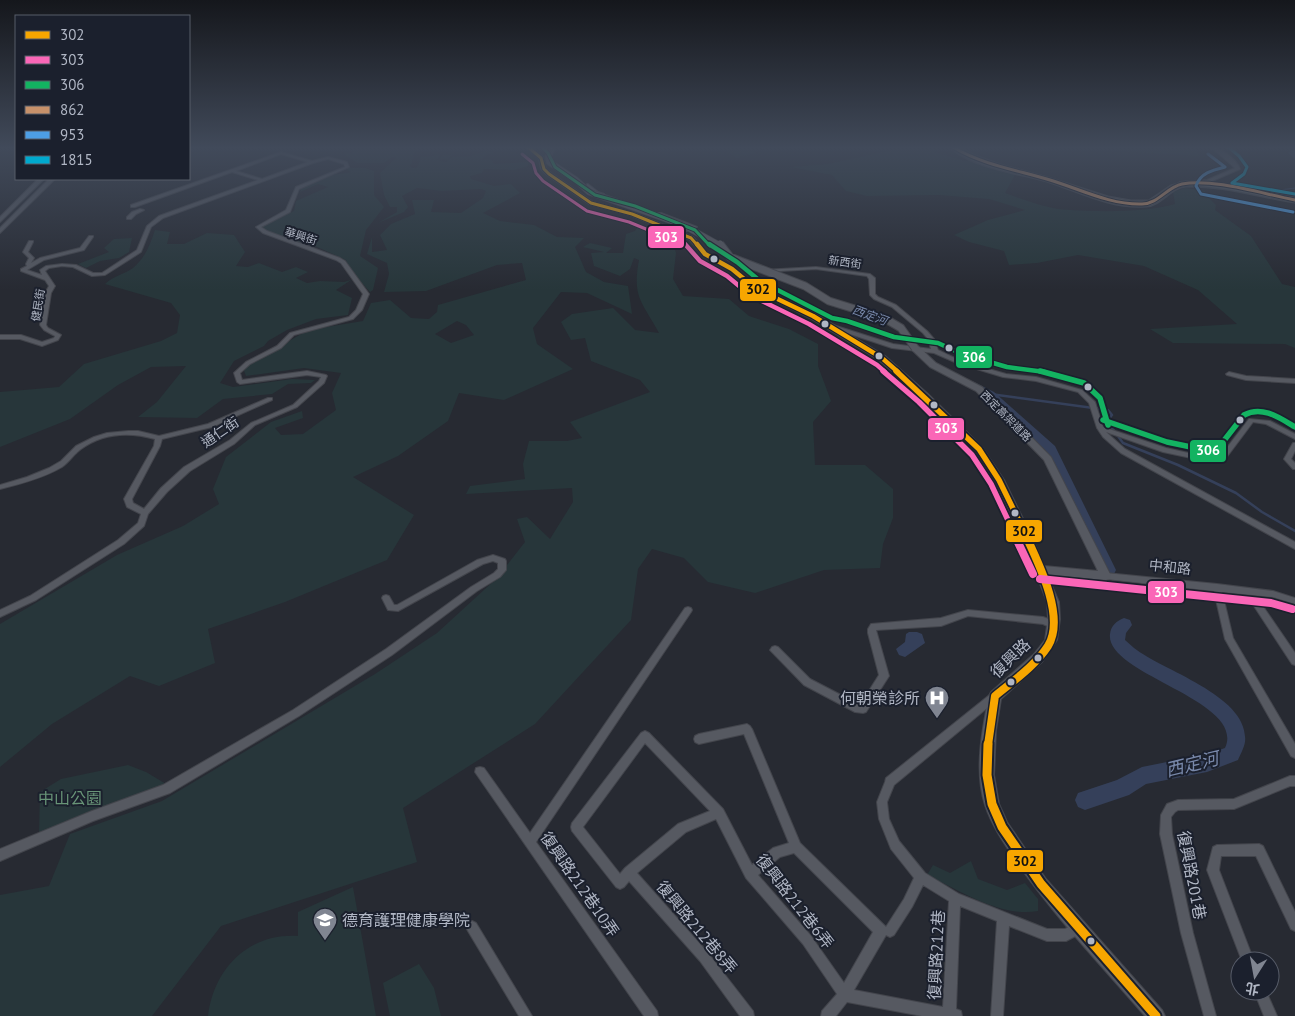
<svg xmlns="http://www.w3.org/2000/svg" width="1295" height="1016" viewBox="0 0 1295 1016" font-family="'PT Sans','Noto Sans TC',sans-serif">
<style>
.green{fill:#27363a;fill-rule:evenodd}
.water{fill:#35405a}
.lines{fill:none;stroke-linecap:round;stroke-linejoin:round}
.stream-far1{stroke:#35405a;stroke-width:1}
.stream{stroke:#35405a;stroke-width:2.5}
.river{fill:#35405a;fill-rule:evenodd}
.minor-casing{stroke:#43454c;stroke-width:2}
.tertiary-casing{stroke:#43454c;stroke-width:2}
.primary-casing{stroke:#44474f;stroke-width:3}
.minor{fill:#565961;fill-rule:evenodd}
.tertiary{fill:#565961;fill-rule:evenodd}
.primary{fill:#585c62;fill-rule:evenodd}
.tertiary-bridge-far1-casing{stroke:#43454c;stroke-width:7;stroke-linecap:butt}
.tertiary-bridge-casing{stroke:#43454c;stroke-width:9;stroke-linecap:butt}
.tertiary-bridge-far1{stroke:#565961;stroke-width:5.5}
.tertiary-bridge{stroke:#565961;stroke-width:7}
.bus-1-far4-casing{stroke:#1b202d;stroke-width:5}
.bus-1-far3-casing{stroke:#1b202d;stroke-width:7}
.bus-1-far2-casing{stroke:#1b202d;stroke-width:9}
.bus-1-far1-casing{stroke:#1b202d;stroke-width:11}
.bus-1-casing{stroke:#1b202d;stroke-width:13}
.bus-2-far3-casing{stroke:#1b202d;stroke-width:5}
.bus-2-far2-casing{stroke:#1b202d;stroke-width:7}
.bus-2-far1-casing{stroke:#1b202d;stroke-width:9}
.bus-2-casing{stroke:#1b202d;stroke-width:11}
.bus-3-far2-casing{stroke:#1b202d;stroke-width:5}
.bus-3-far1-casing{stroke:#1b202d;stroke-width:7}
.bus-3-casing{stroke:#1b202d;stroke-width:9}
.bus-4-casing{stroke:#1b202d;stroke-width:5}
.bus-5-casing{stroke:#1b202d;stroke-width:5}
.bus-6-casing{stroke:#1b202d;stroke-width:5}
.bus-1-far4{stroke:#f7a600;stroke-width:3}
.bus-1-far3{stroke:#f7a600;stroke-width:4.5}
.bus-1-far2{stroke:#f7a600;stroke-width:5.5}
.bus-1-far1{stroke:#f7a600;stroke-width:8}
.bus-1{stroke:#f7a600;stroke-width:9}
.bus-2-far3{stroke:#fa66b7;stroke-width:3}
.bus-2-far2{stroke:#fa66b7;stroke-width:4.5}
.bus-2-far1{stroke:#fa66b7;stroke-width:5.5}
.bus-2{stroke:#fa66b7;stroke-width:8}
.bus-3-far2{stroke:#13b361;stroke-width:3}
.bus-3-far1{stroke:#13b361;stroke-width:4.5}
.bus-3{stroke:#13b361;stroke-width:5.5}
.bus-4{stroke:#c7916a;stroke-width:3}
.bus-5{stroke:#4d9ee5;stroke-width:3}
.bus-6{stroke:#00a9ce;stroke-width:3}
.bus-dot{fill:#b0b6c4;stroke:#1b202d;stroke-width:2}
.labels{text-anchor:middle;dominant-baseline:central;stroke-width:4;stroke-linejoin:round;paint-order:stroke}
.far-street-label{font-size:11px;fill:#b0b6c4;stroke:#1b202d}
.far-water-label{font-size:12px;font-style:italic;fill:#7989ab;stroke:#1b202d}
.street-label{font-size:14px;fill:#b0b6c4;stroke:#1b202d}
.near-street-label{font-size:16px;fill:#b0b6c4;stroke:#1b202d}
.near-poi-label{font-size:16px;fill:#b0b6c4;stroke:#1b202d;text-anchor:end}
.near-park-label{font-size:16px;fill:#689477;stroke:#1b202d}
.near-water-label{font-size:18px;font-style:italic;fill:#7989ab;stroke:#1b202d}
.line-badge{stroke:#1b202d;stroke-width:2}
.badge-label{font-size:14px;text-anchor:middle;font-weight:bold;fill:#fff}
.pale-badge-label{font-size:14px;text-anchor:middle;font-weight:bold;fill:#111}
</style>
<rect width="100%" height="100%" fill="#272a32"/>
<g class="green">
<path d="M356 147H418L412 156 414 157 410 166 412 168H417L421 157 440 155 437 160H439L442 155H452L448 160 443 159 439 161 446 162 452 157 470 156 484 152 483 147 493 153 486 155 482 160 491 159 494 164 528 162V166L514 170 484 169 482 173 470 176 471 179 494 186 511 184 520 193 483 213 500 221 534 225 557 237 584 238 575 247 586 272 604 282 628 286 632 314 587 293 561 292 533 328 537 344 573 369 504 400 459 393 448 421 398 456 353 477 414 515 387 560 285 602 208 629 215 663 159 686 130 676 52 724 0 767V624L117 555 183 526 219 504 213 489 226 457 271 422 302 411 303 418 275 428 281 435 303 434 336 410 332 393 341 373 304 368 246 376 243 368 308 330 363 321 371 303 390 300 411 318 429 319 437 312 438 305 526 280 522 263 497 265 426 291 384 292 389 274 387 263 367 254 372 237V252L387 250 380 235 391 224 415 214 412 200H434L431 212 461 213 483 198 486 191 481 189 442 191 417 188 402 196 408 207 404 212 378 223 397 212V207H390L384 195 380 173 396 158 392 157 384 163H357L344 154 351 153ZM457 321 466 325 474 335 451 343 435 334Z"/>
<path d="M723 147H750L755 152 750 155 738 156 740 158H736Z"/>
<path d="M905 147H944L934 152 965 161 971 159 1016 173 1005 193C1021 199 1041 206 1058 209 1088 212 1147 213 1175 204L1173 192 1185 188 1205 191 1207 196 1216 205 1215 210 1251 236 1282 284 1295 287V348L1285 344 1173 343 1150 329 1237 324 1198 290 1144 266 1078 255 1037 263 1009 265 1004 251 969 242 954 235 988 220 1025 210 989 199 939 195 867 196 846 191 832 175 791 167 828 164Z"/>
<path d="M1108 147H1195L1199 156 1120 151Z"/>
<path d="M348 168H365L374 171V195L384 207 366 230 360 256 378 268 373 290 370 292 349 269 346 260 315 246 317 244 308 245 263 230V226L294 211 296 201 328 187 318 184 300 192 302 187 333 175 351 172 347 170Z"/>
<path d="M639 225 644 227V230L654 233 652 237 662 241 667 240 673 243 676 253 673 279 683 296 729 299 749 316 789 329 818 344V366L831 401 813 422 815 465H865L893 489V518L883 544 880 568 824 570 755 593 708 582 684 558 652 549 638 569 631 620 535 724 403 808 417 862 221 926 152 1016H0V895L49 886 70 834 162 801 375 674 437 633 497 578 525 542 517 519 527 517 550 539 573 502 572 488 466 494 470 486 525 479 523 464 529 441H567L582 438 570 422 650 392 640 380 591 361 585 338 571 340 561 322 572 314 613 308 635 330 659 333C642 301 632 298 639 260L634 258 630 269 620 276 594 266 591 253 604 252 583 247 590 243 612 248 606 253H623L626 234 635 231Z"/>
<path d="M155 230 170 232 167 244H184L207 233 234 235 245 252 236 266 248 267 259 263 282 272 296 267 308 272 296 278 307 283 320 281 344 282 351 280 336 290 352 298 348 315 316 319 287 330 268 341 264 346 234 361 220 383 233 387 292 379 315 380 311 383 288 384 272 394 223 399 197 418 138 417 157 402 186 366 151 367 118 385 70 419 0 447V392L59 387 84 364 161 341 177 333 180 315 171 303 105 284C113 276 125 274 133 268 145 258 150 245 155 230Z"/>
<path d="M132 238 129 252 119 258 100 261 86 268 78 264 109 252 104 248 114 239Z"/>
<path d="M128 765 146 772 166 784 88 812 39 833 40 792 61 779Z"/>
<path d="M971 861 978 879 1007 890 1025 883 1038 899V911C1001 918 959 890 927 875L933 865 950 873Z"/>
<path d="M353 887 376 1016H208C214 968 249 933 298 936V912Z"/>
<path d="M419 964 434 988 441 1016H390L383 983Z"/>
</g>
<path class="water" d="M909 632H917L922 634 925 643 905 657 899 655 896 649 905 642 906 634Z"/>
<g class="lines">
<path class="stream-far1" d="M1274 196 1281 192 1280 190 1295 188"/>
<path class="stream" d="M990 394 1108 410 1112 415 1107 421 1123 443 1178 465 1236 493 1262 512 1295 531"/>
<g class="river">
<path d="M1295 147V159L1288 153Z"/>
<path d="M972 381 994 392 1055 446 1116 570 1114 574 1109 576 1104 574 1046 451 986 396 968 386 966 384 968 382Z"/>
<path d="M1124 618 1130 620 1132 625 1126 633 1125 640 1134 648C1163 671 1250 696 1245 742 1244 748 1240 755 1238 760L1207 772 1146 784 1129 795 1085 810 1078 807 1075 800 1078 793 1117 780 1142 767 1207 754 1225 748C1247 700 1105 675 1110 634 1111 626 1116 621 1124 618Z"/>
</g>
<defs>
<g id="minor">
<path d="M281 152 312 161 328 157 347 162 349 167 299 189 290 212 261 227 267 231 340 258 345 261 369 294 362 310 353 319 294 335 281 348 250 364 240 373 242 380 307 371 326 375 327 376 324 383 297 407 255 425 234 444 190 471 167 492 148 514 144 526 124 544 36 600 0 617V610L30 596 118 540 138 523 141 514 127 507 124 499 154 446 155 439C130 432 103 433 81 449 74 454 69 462 62 467 43 478 21 484 0 489V485L27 477 49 468 61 461 76 446 94 437 107 433 128 431H138L159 436 208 424 268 398H272V400L212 427 162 439 160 446 132 499 133 503 144 509 161 488 184 467 230 440 251 423 293 405 319 381 321 377 307 375 240 384 237 382 234 373 235 372 246 362 277 346 290 333 349 317 356 310 363 294 341 263 336 260 263 233 256 227 286 210 296 187 345 167 344 164 328 159 313 163 163 218 151 227 141 252 105 275 92 276 73 267 62 266 49 268 45 271 55 286 51 293 46 325 48 328 61 335 58 340 42 346 20 339H0V335H21L42 342 54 338 55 336 44 330 40 325 45 293 49 286 45 280 21 271V269L27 266 26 264 29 258 23 252 29 241H33V242L28 252 34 258 31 263 40 258 80 248 89 236H93V237L84 250 44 260 27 270 42 275 40 270 46 266 62 264 76 265 93 273H102L137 250 147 226 159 216 258 180 232 172 135 207H131V205ZM281 154 308 162 262 179 236 171Z"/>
<path d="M588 184 598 192 604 194V196L596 194 587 186V184Z"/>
<path d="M140 209 144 210 136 214 131 219H127V217L132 212Z"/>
<path d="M657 213H661L697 227 679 234H675V232L691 227 657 215Z"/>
<path d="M816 267 870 274 875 278V294L878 297 896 305 927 331 934 339 938 350 961 361 1006 374 1036 377 1082 390 1095 402 1103 427 1166 448 1215 459 1219 458 1249 419 1270 421 1295 434V439L1266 424 1253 422 1223 462 1215 463 1163 452 1106 432 1125 449 1295 542V549L1121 453 1103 437 1097 428 1089 403 1078 392 1036 381 1003 377 957 363 934 353 892 348 829 327V325H833L893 344 931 349 928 339 923 333 892 307 874 299 870 295 869 279 867 276 816 269 763 272 761 271 763 270Z"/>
<path d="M1229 372 1246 376 1295 379V383L1246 380 1227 375 1226 374Z"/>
<path d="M1293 443H1295V451L1291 459 1295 463V469H1293L1284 459Z"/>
<path d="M493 555 505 559 506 561V570L500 577 477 591 392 655 299 716 170 793 93 821 0 861V849L92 811 163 785 293 710 386 649 471 587 494 573 498 569V563L493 561 483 564 398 611 388 610 382 598 383 596 386 595 389 596 394 605H397L477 560Z"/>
<path d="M1106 573 1217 584 1273 591 1295 598V604L1273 597 1222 592 1233 638 1295 744V758L1291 756 1225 639 1214 591 1106 579 1103 578 1102 576 1103 574Z"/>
<path d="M1257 601 1260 602 1295 653V665L1292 664 1254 606 1253 604 1254 602Z"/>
<path d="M688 607 691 608 692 610 691 612 536 842 657 1011 658 1016H644L475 772 476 768 480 767 484 768 530 833 685 608Z"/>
<path d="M968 610 1043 617 1057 622 1058 625 1057 628 1054 629 1043 624 968 616 941 626 876 630 889 676 866 712 863 713 855 712 804 685 770 650 772 647 775 646 778 647 810 679 860 705 879 675 868 633V629L871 624 941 618Z"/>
<path d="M995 692 998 693 1000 696 998 699 894 785 887 802 889 819 899 841 925 873 959 894 1047 929H1065L1079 922 1083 924 1085 928 1083 932 1066 941H1047L1009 926 1003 1016H991L997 921 960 906 956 1009 961 1011 962 1016H922L847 1002 836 1016H821L822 1011 837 994 803 944 746 878 716 819 686 832 637 873 708 953 753 1011 754 1016H740L700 961 629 881 624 887 620 889 616 887 572 831 571 827 572 823 641 733 645 731 649 733 723 809 752 865 773 848 789 843 744 734 699 744 695 742 694 739 695 736 699 734 747 724 750 726 752 729 800 843 886 927 904 899 914 878 891 849 879 819 877 802 885 782 886 778 992 693ZM645 743 710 811 678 824 625 868 620 874 583 827ZM794 853 873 932 844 983 811 936 758 875 780 857ZM923 885 949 901 943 1007 854 990 886 935 890 937 894 935 912 907Z"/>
<path d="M1290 776H1295V786H1290L1234 809 1178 810 1175 812 1171 817 1172 834 1193 933 1216 1016H1204L1181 933 1160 834 1161 815 1167 804 1178 800 1234 799Z"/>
<path d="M1259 844 1263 846 1295 912V931L1291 929 1256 856H1221L1219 870 1254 961H1242L1207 870 1213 847 1217 845Z"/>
<path d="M472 921 476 923 532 1016H519L468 931 466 927 468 923Z"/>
<path d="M1254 991H1266L1277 1016H1264Z"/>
</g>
<g id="tertiary">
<path d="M526 147H531L543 157 546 169 551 173 593 202 634 213 693 237 707 253 734 268 757 287 816 314 885 356 928 394 982 447 1004 480 1031 535 1044 566 1098 571 1044 460 976 391 930 367 912 350V346H918L936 363 982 387 1051 457 1111 576 1110 579 1106 580 1047 575 1059 602 1060 619 1057 640 1042 662 1001 699 996 730 994 775 999 804 1007 822 1046 879 1162 1010 1165 1016H1145C1101 965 1054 916 1016 861 1004 843 992 826 985 805 974 771 982 730 989 696L991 692 1034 654 1045 640 1048 619 1047 602 1021 535 994 480 976 451 922 398 879 360 810 318 753 289 730 270 703 255 689 239 630 215 589 204 547 175 541 169 539 159Z"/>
<path d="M1211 147C1221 147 1237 160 1240 169L1210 182 1178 185 1177 184 1180 182 1207 180 1235 168Z"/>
<path d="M38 179H44L0 222V217Z"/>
<path d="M49 179H55L0 233V228Z"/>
</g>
<path id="primary" d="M950 147H958L975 156 1000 165 1048 178 1108 197 1131 201H1149L1171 186 1186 182 1227 186 1295 198V202C1260 197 1222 185 1186 186 1170 187 1162 205 1146 206 1112 209 1078 191 1047 181 1015 172 976 169 950 147Z"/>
</defs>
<use href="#minor" class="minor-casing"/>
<use href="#tertiary" class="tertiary-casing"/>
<use href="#primary" class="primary-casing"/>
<use href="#minor" class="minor"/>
<use href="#tertiary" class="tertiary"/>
<use href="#primary" class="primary"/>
<defs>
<path id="tertiary-bridge-far1" d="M553 147 548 157 549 162 576 180 589 192 683 225 721 246"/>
<path id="tertiary-bridge" d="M720 244 730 257 805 286 829 301 884 318 901 328 915 348"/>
</defs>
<use href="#tertiary-bridge-far1" class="tertiary-bridge-far1-casing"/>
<use href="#tertiary-bridge" class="tertiary-bridge-casing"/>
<use href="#tertiary-bridge-far1" class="tertiary-bridge-far1"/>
<use href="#tertiary-bridge" class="tertiary-bridge"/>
<defs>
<path id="bus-1-far4" d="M528 147 541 158 544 169 549 174 591 203 632 214 691 238 698 246"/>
<path id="bus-1-far3" d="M697 244 705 254 732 269 755 288 813 316 882 358 898 372"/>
<path id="bus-1-far2" d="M896 371 979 449 999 480 1026 535"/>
<path id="bus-1-far1" d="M988 745 995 696C1013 681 1035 666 1048 646 1066 617 1038 562 1025 534"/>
<path id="bus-1" d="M988 744 987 775 992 804 1002 827 1041 884 1156 1016"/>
<path id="bus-2-far3" d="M522 154 533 163 536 173 543 181 587 211 629 222 687 246"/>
<path id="bus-2-far2" d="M685 244 700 261 727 276 750 295 809 324 877 365 885 372"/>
<path id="bus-2-far1" d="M883 371 919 402 972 455 991 484 1015 535"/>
<g id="bus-2">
<path d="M1014 534 1033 574"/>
<path d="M1040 579 1271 603 1292 609"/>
</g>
<path id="bus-3-far2" d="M542 147 548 153 555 167 595 195 635 206 695 230 710 246"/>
<path id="bus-3-far1" d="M709 244 737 262 760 281 832 318 847 321 894 337 938 343 962 354 1007 367 1045 372"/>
<g id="bus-3">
<path d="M1040 371 1084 383 1100 398 1108 425"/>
<path d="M1103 420 1167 442 1215 452 1244 415C1262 405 1280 418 1295 427"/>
</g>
<path id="bus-4" d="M953 147C983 165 1017 170 1050 180 1080 189 1110 205 1142 204 1158 204 1167 187 1182 184 1213 178 1263 194 1295 200"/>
<path id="bus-5" d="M1208 154 1225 167C1213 170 1200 173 1196 186L1201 194 1293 212"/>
<path id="bus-6" d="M1228 147 1239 156 1247 167 1244 174 1232 183 1295 194"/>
</defs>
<use href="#bus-1-far4" class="bus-1-far4-casing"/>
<use href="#bus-1-far3" class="bus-1-far3-casing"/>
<use href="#bus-1-far2" class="bus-1-far2-casing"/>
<use href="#bus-1-far1" class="bus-1-far1-casing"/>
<use href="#bus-1" class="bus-1-casing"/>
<use href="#bus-2-far3" class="bus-2-far3-casing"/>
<use href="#bus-2-far2" class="bus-2-far2-casing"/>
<use href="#bus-2-far1" class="bus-2-far1-casing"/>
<use href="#bus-2" class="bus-2-casing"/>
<use href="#bus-3-far2" class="bus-3-far2-casing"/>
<use href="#bus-3-far1" class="bus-3-far1-casing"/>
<use href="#bus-3" class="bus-3-casing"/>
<use href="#bus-4" class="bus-4-casing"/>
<use href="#bus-5" class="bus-5-casing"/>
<use href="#bus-6" class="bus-6-casing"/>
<use href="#bus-1-far4" class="bus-1-far4"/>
<use href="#bus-1-far3" class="bus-1-far3"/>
<use href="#bus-1-far2" class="bus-1-far2"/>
<use href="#bus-1-far1" class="bus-1-far1"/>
<use href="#bus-1" class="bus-1"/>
<use href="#bus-2-far3" class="bus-2-far3"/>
<use href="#bus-2-far2" class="bus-2-far2"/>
<use href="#bus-2-far1" class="bus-2-far1"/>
<use href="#bus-2" class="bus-2"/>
<use href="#bus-3-far2" class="bus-3-far2"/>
<use href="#bus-3-far1" class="bus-3-far1"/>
<use href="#bus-3" class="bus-3"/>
<use href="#bus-4" class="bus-4"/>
<use href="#bus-5" class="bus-5"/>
<use href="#bus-6" class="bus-6"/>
</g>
<linearGradient id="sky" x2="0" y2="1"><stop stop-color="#15171c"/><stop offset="0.51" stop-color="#414a5a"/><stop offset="1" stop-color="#414a5a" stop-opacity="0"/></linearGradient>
<rect width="1295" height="290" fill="url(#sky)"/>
<defs>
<symbol id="hospital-pin" viewBox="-11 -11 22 30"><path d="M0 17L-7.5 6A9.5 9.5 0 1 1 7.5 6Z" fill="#808591" stroke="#1b202d"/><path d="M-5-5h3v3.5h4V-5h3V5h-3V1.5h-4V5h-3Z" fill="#fff"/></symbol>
<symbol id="university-pin" viewBox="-11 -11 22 30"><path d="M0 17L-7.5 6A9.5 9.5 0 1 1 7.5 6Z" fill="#808591" stroke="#1b202d"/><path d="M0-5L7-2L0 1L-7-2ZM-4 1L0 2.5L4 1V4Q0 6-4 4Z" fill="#fff"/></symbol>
</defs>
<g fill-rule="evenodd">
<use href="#hospital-pin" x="923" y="684" width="28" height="38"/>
<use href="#university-pin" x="311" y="906" width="28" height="38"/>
</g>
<g class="bus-dot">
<circle cx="714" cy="259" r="4.5"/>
<circle cx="825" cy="324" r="4.5"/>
<circle cx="949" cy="348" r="4.5"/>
<circle cx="879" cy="356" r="4.5"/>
<circle cx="1088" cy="387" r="4.5"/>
<circle cx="934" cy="405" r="4.5"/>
<circle cx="1240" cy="420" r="4.5"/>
<circle cx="1015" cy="513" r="4.5"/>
<circle cx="1038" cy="658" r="4.5"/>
<circle cx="1011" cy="682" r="4.5"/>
<circle cx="1091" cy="941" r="4.5"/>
</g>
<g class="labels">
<g class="far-street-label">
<text transform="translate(301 236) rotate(17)">華興街</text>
<text transform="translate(845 262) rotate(8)">新西街</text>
<text transform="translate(38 305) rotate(-81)">健民街</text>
<text transform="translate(1006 416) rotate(45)">西定高架道路</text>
</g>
<g class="far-water-label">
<text transform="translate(870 315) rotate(20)">西定河</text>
</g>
<g class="street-label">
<text transform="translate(220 432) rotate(-34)">通仁街</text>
<text transform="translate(1170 567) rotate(6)">中和路</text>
</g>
<g class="near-street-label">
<text transform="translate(1010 658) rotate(-44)">復興路</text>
<text transform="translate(1192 875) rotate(79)">復興路201巷</text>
<text transform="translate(580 884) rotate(55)">復興路212巷10弄</text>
<text transform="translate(795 901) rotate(52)">復興路212巷6弄</text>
<text transform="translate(697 927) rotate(50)">復興路212巷8弄</text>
<text transform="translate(936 955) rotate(-87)">復興路212巷</text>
</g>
<g class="near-poi-label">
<text x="920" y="698">何朝榮診所</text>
<text x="342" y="920" text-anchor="start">德育護理健康學院</text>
</g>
<g class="near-park-label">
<text x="70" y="798">中山公園</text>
</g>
<g class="near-water-label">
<text transform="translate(1192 764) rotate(-14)">西定河</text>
</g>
</g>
<g class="line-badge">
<rect x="647" y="225" width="38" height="24" rx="5" fill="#fa66b7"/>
<rect x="739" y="278" width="38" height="24" rx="5" fill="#f7a600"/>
<rect x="955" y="345" width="38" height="24" rx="5" fill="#13b361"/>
<rect x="927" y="417" width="38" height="24" rx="5" fill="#fa66b7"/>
<rect x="1189" y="439" width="38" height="24" rx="5" fill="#13b361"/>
<rect x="1005" y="519" width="38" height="24" rx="5" fill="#f7a600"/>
<rect x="1147" y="580" width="38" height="24" rx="5" fill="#fa66b7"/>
<rect x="1006" y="849" width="38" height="24" rx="5" fill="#f7a600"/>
</g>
<g class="badge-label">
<text x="666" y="242">303</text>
<text x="974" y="362">306</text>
<text x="946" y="433">303</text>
<text x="1208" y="455">306</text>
<text x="1166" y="597">303</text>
</g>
<g class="pale-badge-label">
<text x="758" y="294">302</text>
<text x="1024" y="536">302</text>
<text x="1025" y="866">302</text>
</g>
<rect x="15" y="15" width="175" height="165" fill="#1b202d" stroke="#575c69"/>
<rect x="25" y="31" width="25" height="8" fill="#f7a600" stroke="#575c69"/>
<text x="60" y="40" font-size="15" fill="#b0b6c4">302</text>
<rect x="25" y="56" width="25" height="8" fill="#fa66b7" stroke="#575c69"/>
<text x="60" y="65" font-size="15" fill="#b0b6c4">303</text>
<rect x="25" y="81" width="25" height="8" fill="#13b361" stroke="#575c69"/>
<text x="60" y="90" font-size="15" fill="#b0b6c4">306</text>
<rect x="25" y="106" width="25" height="8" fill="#c7916a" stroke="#575c69"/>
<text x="60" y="115" font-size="15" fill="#b0b6c4">862</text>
<rect x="25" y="131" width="25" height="8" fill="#4d9ee5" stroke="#575c69"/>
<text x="60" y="140" font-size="15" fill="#b0b6c4">953</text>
<rect x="25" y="156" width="25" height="8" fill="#00a9ce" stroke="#575c69"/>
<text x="60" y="165" font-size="15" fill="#b0b6c4">1815</text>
<g transform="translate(1255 976) rotate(191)"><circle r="24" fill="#1b202d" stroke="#575c69"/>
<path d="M0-4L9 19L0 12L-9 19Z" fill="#808591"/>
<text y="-8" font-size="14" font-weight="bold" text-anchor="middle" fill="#b0b6c4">北</text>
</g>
</svg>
